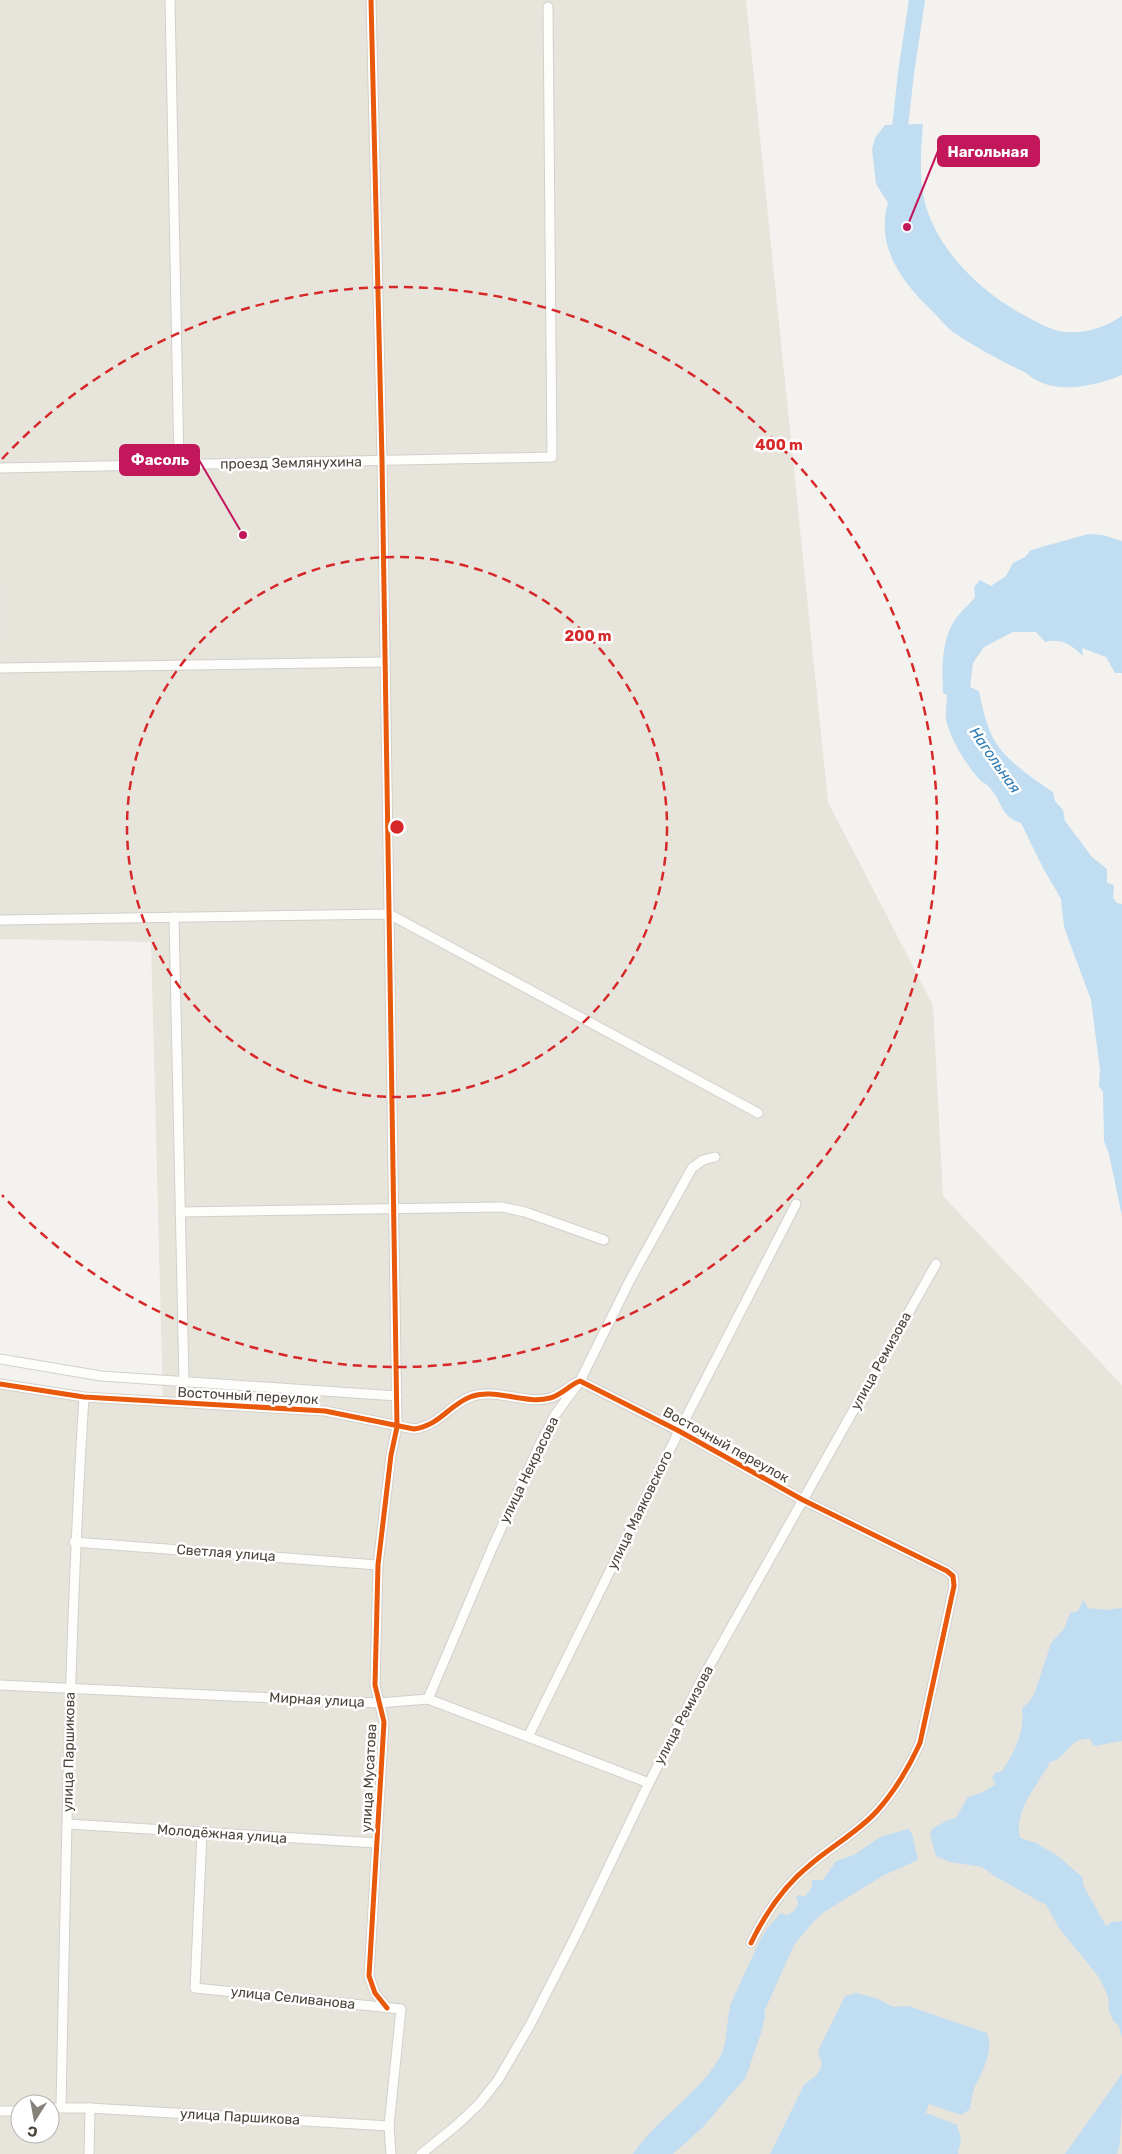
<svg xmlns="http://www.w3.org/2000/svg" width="1122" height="2154" viewBox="0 0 1122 2154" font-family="Rubik,sans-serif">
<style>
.residential{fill:#e7e4dc;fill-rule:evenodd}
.parking{fill:#e6e3df}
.water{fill:#c0ddf1}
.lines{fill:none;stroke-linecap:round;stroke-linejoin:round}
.river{stroke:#c0ddf1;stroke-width:16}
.minor-casing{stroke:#d2d0cb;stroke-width:11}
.minor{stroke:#fdfdfc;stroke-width:9}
.cycleway-casing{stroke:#fff;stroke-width:8}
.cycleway{stroke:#e8590c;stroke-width:5}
.ring{fill:none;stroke:#d62828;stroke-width:2.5;stroke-dasharray:9 6}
.labels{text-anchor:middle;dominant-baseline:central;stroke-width:5;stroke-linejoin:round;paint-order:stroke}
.street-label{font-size:14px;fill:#4b4439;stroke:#fff}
.water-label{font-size:15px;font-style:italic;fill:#2e7ab2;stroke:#fff}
.centre{fill:#d62828;stroke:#fff;stroke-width:2.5}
.ring-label{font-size:15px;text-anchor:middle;font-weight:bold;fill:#d62828;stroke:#fff;stroke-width:5;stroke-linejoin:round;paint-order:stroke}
.leader{fill:none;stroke:#c2185b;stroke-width:2}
.callout-dot{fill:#c2185b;stroke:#fff;stroke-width:2}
.callout{fill:#c2185b;stroke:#c2185b;stroke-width:2}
.callout-label{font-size:15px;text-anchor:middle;font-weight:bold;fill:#fff}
</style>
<rect width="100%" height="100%" fill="#f4f2ee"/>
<path class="residential" d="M0 0H746L828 802 933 1005 943 1196 1122 1385V2154H0V1388L163 1404 151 942 0 939ZM20 2104H50V2134H20Z"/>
<path class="parking" d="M0 585H5L6 640H0Z"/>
<g class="water">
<path d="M923 124C921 149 919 175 924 199 937 253 986 297 1033 320 1042 325 1054 331 1065 332 1086 334 1105 327 1122 316V375C1093 387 1051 396 1026 373 1002 361 978 349 956 334 948 329 941 320 934 313 903 283 875 248 888 203L876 184 872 149 875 138 885 125Z"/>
<path d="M1088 534 1103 535 1122 541V673H1115L1106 657 1082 648 1083 656C1071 645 1062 638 1045 642L1036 632H1013L984 647 973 663 970 687 979 691C982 707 987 729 996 743 1008 762 1035 780 1053 792L1055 801 1063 810 1065 821 1092 857 1107 869V883L1114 885 1113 898 1117 903 1122 904V1216L1109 1154 1104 1141 1103 1092 1099 1086 1100 1070 1091 1000 1064 927 1061 899 1043 868 1021 823C999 816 1004 803 989 787 987 784 983 783 980 780 966 765 950 739 946 719 945 711 947 703 947 695L943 693C942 670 941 640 955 620 960 612 969 605 975 597L974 587 980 580 991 586 1006 576 1013 563 1025 557 1031 550Z"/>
<path d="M1083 1600 1088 1608 1106 1610 1122 1608V1741L1094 1746 1090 1739C1070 1736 1067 1759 1050 1762L1046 1769C1033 1791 1014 1813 1020 1838L1036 1843 1058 1856 1083 1878V1885L1106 1926 1112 1922 1122 1921V2038L1119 2026 1113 2021 1109 2010 1108 1997 1104 1987 1098 1976 1059 1928 1046 1905 996 1877 982 1867 950 1862 936 1856 930 1834 932 1829 948 1820 956 1818 968 1797 983 1792 996 1784 992 1778 995 1773 1002 1771C1015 1752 1025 1731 1022 1708L1030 1701 1035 1692 1051 1643 1064 1629 1070 1613 1078 1611Z"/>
<path d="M908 1829 912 1834 918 1860 882 1876 824 1912 813 1922 794 1945 764 2012 765 2017 761 2033 746 2077 703 2127 673 2154H633C657 2117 703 2092 722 2053 728 2039 726 2019 731 2003L761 1938 769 1926 781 1913 786 1915C795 1912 801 1906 796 1897L799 1895 805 1897 812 1887V1880H823L836 1861 854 1855 880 1837Z"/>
<path d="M857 1993 878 1999 893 2007 908 2006 987 2033C994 2051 983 2070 975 2086 972 2093 971 2102 970 2109L961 2115 929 2104 926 2113 957 2125 961 2138 958 2154H770L804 2085 818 2074 822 2064 818 2051 845 1996Z"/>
<path d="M1122 2074C1122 2090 1122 2144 1117 2154H1065Z"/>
</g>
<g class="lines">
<path class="river" d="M898 146 906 73 917 0"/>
<defs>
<g id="minor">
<path d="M170 0 179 465"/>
<path d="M371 0 382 460 397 1427 391 1455 378 1565 375 1685 384 1722 369 1976 375 1993 387 2008"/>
<path d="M0 468 552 457 548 7"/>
<path d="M0 668 385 662"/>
<path d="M174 917 184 1382"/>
<path d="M0 920 389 914 758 1113"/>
<path d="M180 1212 502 1207 525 1212 604 1240"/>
<path d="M0 1359 101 1376 397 1396"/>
<path d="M0 1384 84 1397 325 1411 414 1429C440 1425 448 1406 470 1397 495 1387 524 1405 550 1398 562 1395 569 1385 580 1381L679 1431 803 1500 947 1571 953 1576 954 1586 920 1743C909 1767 894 1792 877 1811 858 1832 832 1846 811 1864 786 1884 765 1914 751 1943"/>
<path d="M74 1542 378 1565"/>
<path d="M0 1685 379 1703 428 1699 649 1783"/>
<path d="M428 1699 493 1546 540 1444 555 1415 580 1381 630 1280 692 1168 703 1160 715 1157"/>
<path d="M528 1737 679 1431 796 1204"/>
<path d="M67 1824 377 1843"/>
<path d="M202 1833 195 1988 401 2009 389 2126 391 2154"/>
<path d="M61 2107C66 1871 69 1634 84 1397"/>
<path d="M50 2108H90L389 2126"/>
<path d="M0 2111H20"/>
<path d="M89 2154 90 2108"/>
<path d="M421 2154 458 2124 479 2104 498 2080 530 2025 576 1935 649 1783 702 1679 936 1264"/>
</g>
</defs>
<use href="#minor" class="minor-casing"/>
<use href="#minor" class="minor"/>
<defs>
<g id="cycleway">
<path d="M371 0 382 460 397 1427 391 1455 378 1565 375 1685 384 1722 369 1976 375 1993 387 2008"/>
<path d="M0 1384 84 1397 325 1411 414 1429C440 1425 448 1406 470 1397 495 1387 524 1405 550 1398 562 1395 569 1385 580 1381L679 1431 803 1500 947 1571 953 1576 954 1586 920 1743C909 1767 894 1792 877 1811 858 1832 832 1846 811 1864 786 1884 765 1914 751 1943"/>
</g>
</defs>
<use href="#cycleway" class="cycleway-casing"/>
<use href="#cycleway" class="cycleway"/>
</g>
<g class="ring">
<circle cx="397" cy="827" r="270"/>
<path d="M2 459A540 540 0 1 1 2 1195"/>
</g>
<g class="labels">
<g class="street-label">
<text transform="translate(291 463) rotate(-1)">проезд Землянухина</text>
<text transform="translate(881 1361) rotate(-61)">улица Ремизова</text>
<text transform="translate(248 1396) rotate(3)">Восточный переулок</text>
<text transform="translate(726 1445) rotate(29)">Восточный переулок</text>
<text transform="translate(529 1470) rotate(-64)">улица Некрасова</text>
<text transform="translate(640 1510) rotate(-64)">улица Маяковского</text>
<text transform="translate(226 1553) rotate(4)">Светлая улица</text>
<text transform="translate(317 1700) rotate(3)">Мирная улица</text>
<text transform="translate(684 1715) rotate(-62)">улица Ремизова</text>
<text transform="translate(69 1752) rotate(-89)">улица Паршикова</text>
<text transform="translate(369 1778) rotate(-87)">улица Мусатова</text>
<text transform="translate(222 1834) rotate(4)">Молодёжная улица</text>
<text transform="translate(293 1998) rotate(6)">улица Селиванова</text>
<text transform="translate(240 2117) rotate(3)">улица Паршикова</text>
</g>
<g class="water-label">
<text transform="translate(995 760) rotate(55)">Нагольная</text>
</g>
</g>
<circle cx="397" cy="827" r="8" class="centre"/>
<g class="ring-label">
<text x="779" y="450">400 m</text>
<text x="588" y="641">200 m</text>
</g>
<path class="leader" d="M907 227L938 151M243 535L199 460"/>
<g class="callout-dot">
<circle cx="907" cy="227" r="5"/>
<circle cx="243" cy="535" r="5"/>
</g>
<g class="callout">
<rect x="938" y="136" width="101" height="30" rx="5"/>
<rect x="120" y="445" width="79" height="30" rx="5"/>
</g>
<g class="callout-label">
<text x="988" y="157">Нагольная</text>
<text x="160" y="465">Фасоль</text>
</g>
<g transform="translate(35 2119) rotate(191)"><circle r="24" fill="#ffffff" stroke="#b7b4b0"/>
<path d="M0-4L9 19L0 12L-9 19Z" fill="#868178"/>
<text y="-8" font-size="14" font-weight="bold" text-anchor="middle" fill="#4b4439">С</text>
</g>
</svg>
